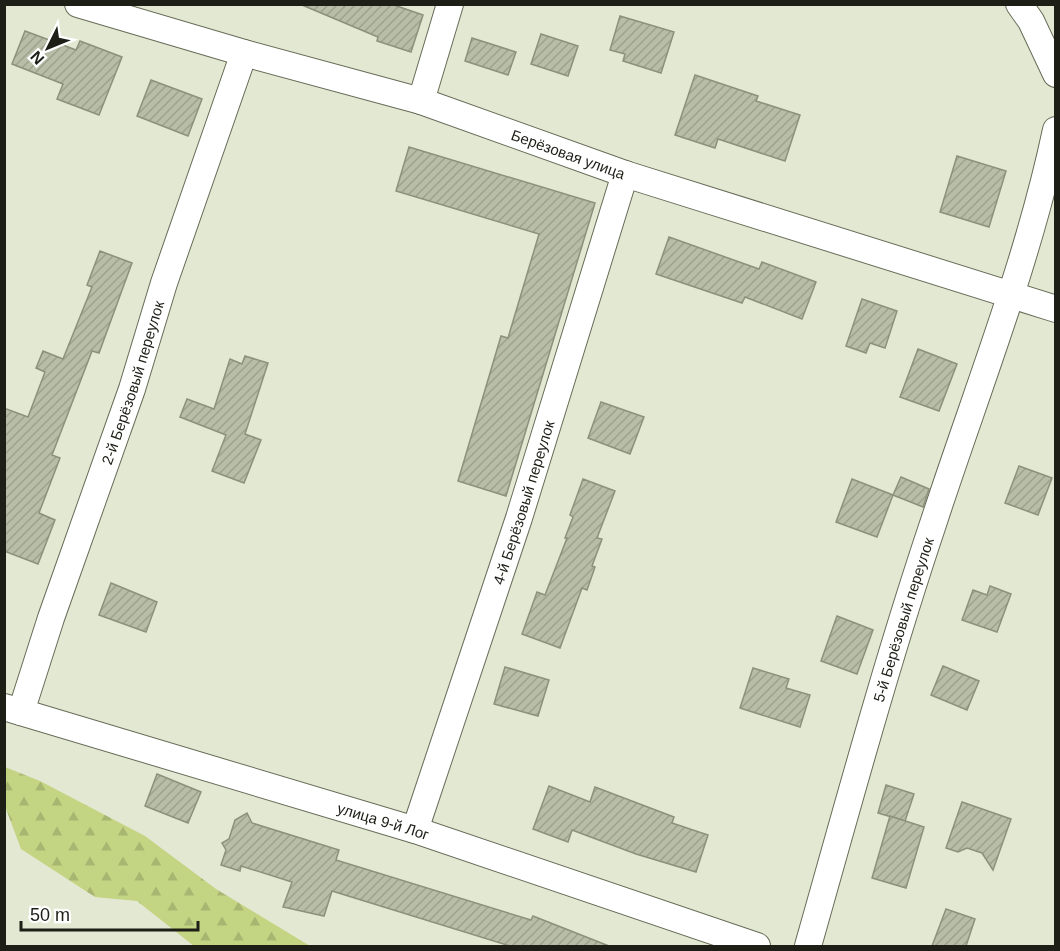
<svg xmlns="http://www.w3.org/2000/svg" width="1060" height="951" viewBox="0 0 1060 951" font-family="Arial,sans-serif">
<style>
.forest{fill:url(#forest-firs)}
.building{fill:url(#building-hatch);stroke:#8c917c;stroke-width:1.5}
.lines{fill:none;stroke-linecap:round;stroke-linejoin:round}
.minor-casing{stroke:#676c58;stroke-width:28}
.minor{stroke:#fff;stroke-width:26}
.labels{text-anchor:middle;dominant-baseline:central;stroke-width:5;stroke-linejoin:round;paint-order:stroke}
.street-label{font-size:15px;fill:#1d1f16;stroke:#fff}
</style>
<defs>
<pattern id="forest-firs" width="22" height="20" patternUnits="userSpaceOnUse" patternTransform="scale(1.5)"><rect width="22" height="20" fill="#c3d583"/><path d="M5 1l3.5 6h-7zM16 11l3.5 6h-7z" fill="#a7b670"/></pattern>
<pattern id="building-hatch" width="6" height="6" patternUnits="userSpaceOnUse" patternTransform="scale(1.5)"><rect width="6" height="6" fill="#b7bda6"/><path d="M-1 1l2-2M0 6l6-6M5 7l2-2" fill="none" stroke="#9da28e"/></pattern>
</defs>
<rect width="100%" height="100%" fill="#e2e8d1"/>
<path class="forest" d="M5 767 40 781 145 836 216 889 310 946H194L137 901 95 897 21 849 5 806Z"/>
<g class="building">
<path d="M391 4 423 15 411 52 377 41 378 37 302 5Z"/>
<path d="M620 16 674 32 661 73 623 61 625 54 610 50Z"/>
<path d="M25 31 76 50 80 41 122 57 99 115 57 99 63 84 12 64Z"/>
<path d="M541 34 578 46 568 76 531 64Z"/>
<path d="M472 38 516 52 508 75 465 61Z"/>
<path d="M695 75 758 96 756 101 800 115 785 161 718 139 715 148 675 135Z"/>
<path d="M151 80 202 99 188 136 137 116Z"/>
<path d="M409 147 595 203 506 496 458 481 501 336 508 338 539 234 396 191Z"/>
<path d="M957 156 1006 171 989 227 940 212Z"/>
<path d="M669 237 759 269 762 262 816 282 802 319 745 297 742 303 656 274Z"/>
<path d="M100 251 132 263 99 353 92 351 52 455 60 458 39 513 55 520 38 564 4 551V408L28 417 45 372 36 368 43 351 63 359 92 287 87 285Z"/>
<path d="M862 299 897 311 885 348 870 343 866 353 846 346Z"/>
<path d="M918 349 957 364 939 411 900 397Z"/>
<path d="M245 356 268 363 245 434 261 440 244 483 212 471 226 435 180 417 187 399 214 409 230 359 242 364Z"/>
<path d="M601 402 644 417 630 454 588 438Z"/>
<path d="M1019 466 1052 478 1038 515 1005 503Z"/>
<path d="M901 477 929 489 923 507 893 495Z"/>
<path d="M583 479 615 491 597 538 602 539 592 566 595 567 587 590 582 588 560 648 522 634 537 592 545 595 567 538H565L573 517 570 515Z"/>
<path d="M852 479 893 495 877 537 836 522Z"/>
<path d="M111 583 157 602 146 632 99 615Z"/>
<path d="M990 586 1011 594 997 632 962 620 973 590 987 595Z"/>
<path d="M837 616 873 630 857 674 821 661Z"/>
<path d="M943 666 979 681 967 710 931 695Z"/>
<path d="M505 667 549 680 538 716 494 704Z"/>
<path d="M753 668 789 679 786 688 810 695 800 727 740 708Z"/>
<path d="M157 774 201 792 188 823 145 806Z"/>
<path d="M886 785 914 794 905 821 878 813Z"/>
<path d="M549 786 590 802 595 787 674 817 672 823 708 835 696 872 636 854 572 830 568 842 533 829Z"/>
<path d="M962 802 1011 819 993 870 982 853 967 848 958 852 946 848Z"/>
<path d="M247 813 252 823 339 850 336 860 531 920 533 916 609 946H510L332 891 324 916 283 907 292 882 241 866 240 871 221 865 226 850 222 843 229 839 235 820Z"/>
<path d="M890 816 924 827 906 888 872 878Z"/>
<path d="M946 909 975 919 966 946H932Z"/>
</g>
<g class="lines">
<defs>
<g id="minor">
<path id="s1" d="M78 4 244 53 421 101 625 174 1056 309"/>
<path d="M1019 4 1031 21 1056 74"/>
<path d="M421 101 450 4"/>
<path id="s2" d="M4 707 415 830 757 946"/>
<path id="s3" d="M21 712 51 618 132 389 164 283 244 53"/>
<path id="s4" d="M415 830 519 518 625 174"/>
<path id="s5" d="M808 946C848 805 886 664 933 524 975 395 1028 263 1056 130"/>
</g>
</defs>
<use href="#minor" class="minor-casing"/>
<use href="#minor" class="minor"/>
</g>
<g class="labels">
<g class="street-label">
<text stroke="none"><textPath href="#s1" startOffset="513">Берёзовая улица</textPath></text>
<text stroke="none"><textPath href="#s3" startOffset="348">2-й Берёзовый переулок</textPath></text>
<text stroke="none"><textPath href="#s4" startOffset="345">4-й Берёзовый переулок</textPath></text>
<text stroke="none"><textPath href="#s5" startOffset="340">5-й Берёзовый переулок</textPath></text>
<text stroke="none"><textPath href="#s2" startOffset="396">улица 9-й Лог</textPath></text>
</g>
</g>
<rect width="1060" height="951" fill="none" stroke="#1d1f16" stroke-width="12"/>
<g transform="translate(48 48) rotate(227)" stroke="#ffffff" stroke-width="4.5" paint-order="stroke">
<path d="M0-4.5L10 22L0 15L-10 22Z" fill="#1d1f16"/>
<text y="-9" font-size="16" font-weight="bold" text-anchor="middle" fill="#1d1f16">N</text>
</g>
<path d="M21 921v9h177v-9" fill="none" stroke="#1d1f16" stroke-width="3"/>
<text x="30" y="921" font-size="18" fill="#1d1f16" stroke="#ffffff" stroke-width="4.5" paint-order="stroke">50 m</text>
</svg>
